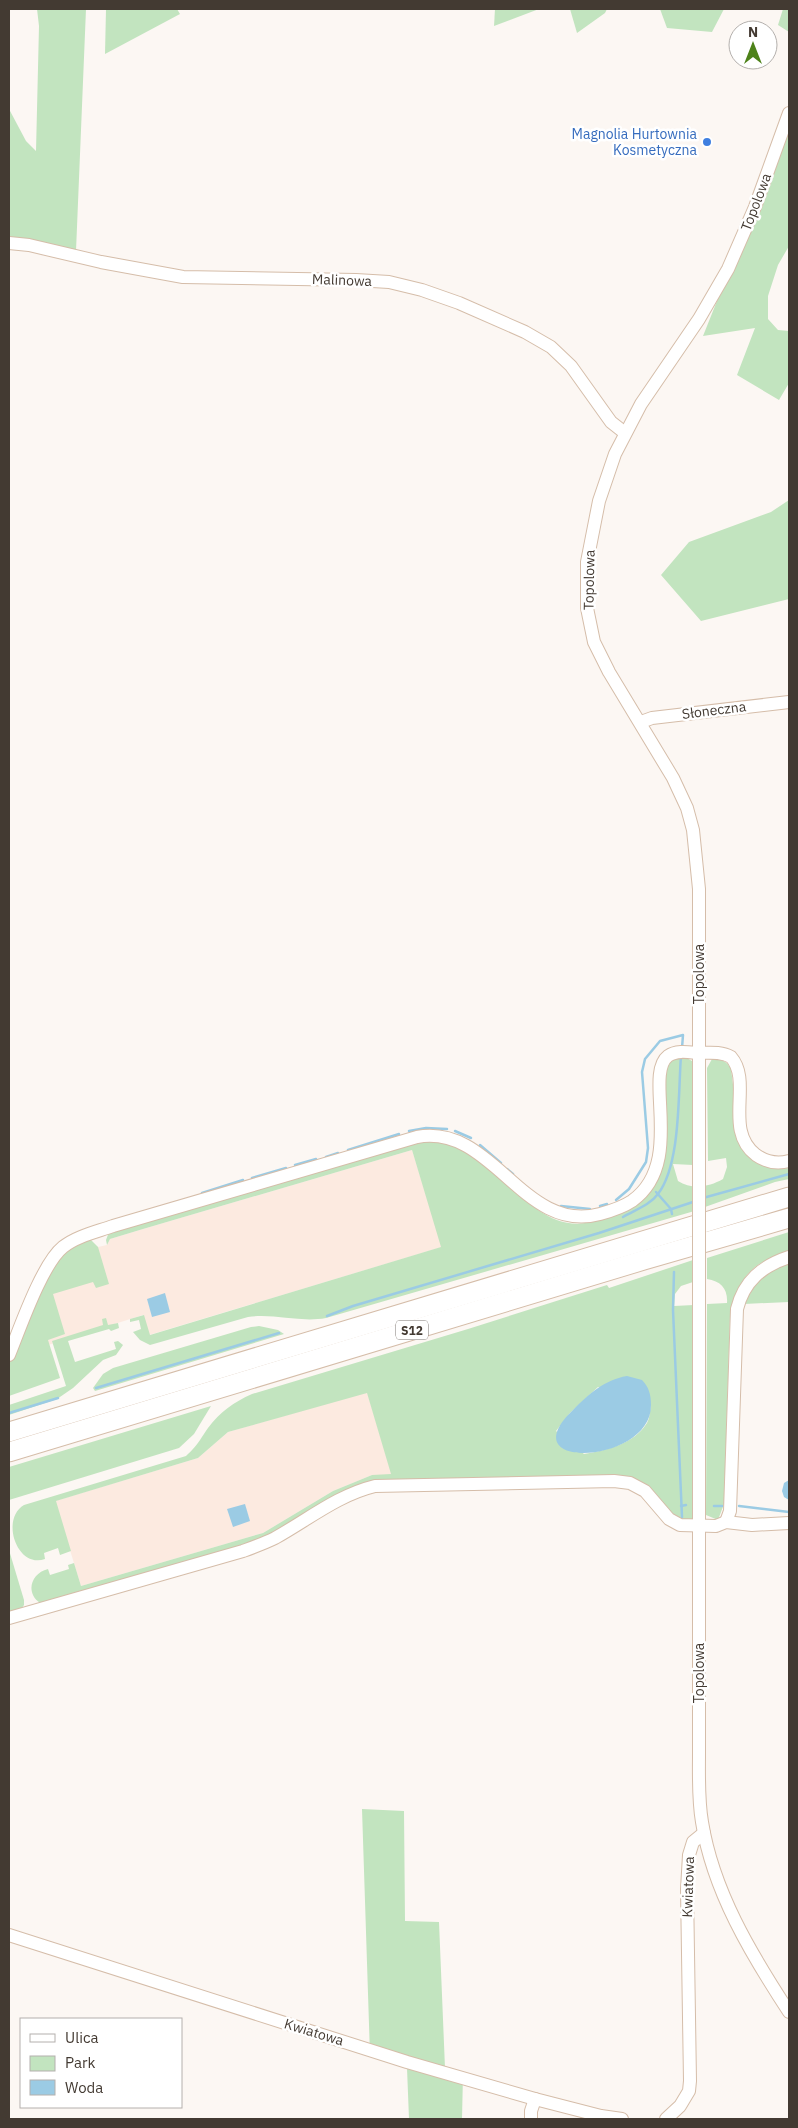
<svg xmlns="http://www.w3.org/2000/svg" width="798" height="2128" viewBox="0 0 798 2128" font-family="'IBM Plex Sans',sans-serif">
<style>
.commercial{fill:#fceae0}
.green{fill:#c2e4bf;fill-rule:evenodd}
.water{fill:#9bcbe4}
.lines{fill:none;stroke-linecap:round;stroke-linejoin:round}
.stream{stroke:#9bcbe4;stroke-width:2.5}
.minor-casing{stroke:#d5bda9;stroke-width:14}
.highway-casing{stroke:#d5bda9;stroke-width:21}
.minor{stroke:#fff;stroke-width:12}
.highway{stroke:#fff;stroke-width:19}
.minor-bridge-casing{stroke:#d5bda9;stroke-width:14;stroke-linecap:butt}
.minor-bridge{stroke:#fff;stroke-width:12}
.shop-dot{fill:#3f7fe0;stroke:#fff;stroke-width:2}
.labels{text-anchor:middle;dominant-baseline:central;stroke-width:5;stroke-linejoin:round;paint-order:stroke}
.shield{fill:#fff;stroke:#7b7570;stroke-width:1}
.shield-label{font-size:12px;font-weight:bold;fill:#433a32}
.shop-label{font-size:14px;fill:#366cbe;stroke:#fff;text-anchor:end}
.street-label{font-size:14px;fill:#433a32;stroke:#fff}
</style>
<rect width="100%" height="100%" fill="#fcf7f3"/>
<g class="commercial">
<path d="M412 1150 442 1247 149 1335 143 1315 45 1346V1294L92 1243 98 1247 107 1245 110 1239 143 1229Z"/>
<path d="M367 1392 392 1475H372L333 1491 263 1533 81 1586 55 1501 198 1458 228 1432Z"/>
</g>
<g class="green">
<path d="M37 9H86L76 251 9 240V109L26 141 36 151 39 26Z"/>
<path d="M106 9H177L180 14 105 54Z"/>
<path d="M495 9H539L494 26Z"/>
<path d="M570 9H607L605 13 577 33Z"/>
<path d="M660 9H724L712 32 667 28Z"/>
<path d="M783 9H789V32L778 25Z"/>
<path d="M789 121V246L778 265 768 296V319L778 330 789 331V383L779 400 737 375 755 328 703 336Z"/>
<path d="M789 500V599L701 621 661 575 689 542 771 512Z"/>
<path d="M685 1057 692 1061 695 1071 693 1165 673 1164 678 1181C692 1190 709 1187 723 1179L727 1167 726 1158 708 1161 707 1068 712 1059C721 1059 727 1061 731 1069L741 1147C752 1163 769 1171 789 1168V1179L775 1182 691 1212 326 1318C300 1323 274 1313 248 1317L150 1345 140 1340 133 1332 141 1329 139 1320 130 1322V1319L144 1315 150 1335 441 1247 412 1150 143 1229 110 1239 107 1245 106 1240 109 1232 414 1141C432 1140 449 1142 466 1150 511 1173 540 1242 601 1219 616 1214 641 1193 655 1184L666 1069 672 1060Z"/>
<path d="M789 1232V1252C749 1264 740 1276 730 1316L724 1504 718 1520 706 1515 707 1304 727 1303C728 1289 721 1281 707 1279V1258Z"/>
<path d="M90 1239 98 1247 109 1284 96 1288 93 1282 53 1294 65 1334 48 1340 60 1378 9 1396V1364L53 1266 69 1247Z"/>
<path d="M693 1260V1282L681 1286 675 1294 674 1306 694 1305V1518L689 1521 677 1520 648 1487 391 1482 263 1539 40 1603C25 1593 31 1573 48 1569L50 1575 69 1569 68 1565 74 1563 81 1586 263 1533 333 1491 372 1475 391 1474 367 1393 228 1432 198 1458 56 1501 71 1551 60 1555 58 1548 44 1553 45 1559C17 1569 0 1519 24 1505L186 1456C198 1445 199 1441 208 1428 220 1412 234 1402 252 1394L468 1329 607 1285 609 1288ZM598 1387 651 1404C650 1410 650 1418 647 1423 634 1444 607 1450 584 1454L556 1431 570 1413Z"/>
<path d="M789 1262V1302L744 1304C758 1279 763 1273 789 1262Z"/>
<path d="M106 1318 108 1325 118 1323 119 1328 111 1331 109 1329 68 1341 75 1362 116 1349 114 1342 118 1341 123 1345 116 1355 103 1360 73 1388 57 1399 9 1415V1405L66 1386 52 1341 103 1325 102 1319Z"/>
<path d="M259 1326 278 1330 284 1334 95 1391 93 1388 103 1374 113 1368 251 1327Z"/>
<path d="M211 1406 194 1434 179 1448 9 1500V1467Z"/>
<path d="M9 1550 24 1600V1605L19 1612 9 1615Z"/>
<path d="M362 1809 404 1811 405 1921 439 1922 445 2068 463 2074 462 2119H409L407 2068 370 2055Z"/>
</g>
<g class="water">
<path d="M165 1293 170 1312 152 1317 147 1299Z"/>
<path d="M627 1376 642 1380C649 1387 651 1395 651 1405 652 1464 508 1472 573 1410 589 1394 604 1380 627 1376Z"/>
<path d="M789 1480V1500L784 1497 782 1491 784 1483Z"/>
<path d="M245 1504 250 1521 233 1527 227 1509Z"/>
</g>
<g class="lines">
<g class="stream">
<path d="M409 1131 426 1128 447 1129"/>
<path d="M455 1131 471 1138"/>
<path d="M480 1145 501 1163"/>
<path d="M348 1150 399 1134"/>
<path d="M326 1157 338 1153"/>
<path d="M295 1165 316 1159"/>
<path d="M507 1169 513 1174"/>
<path d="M252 1178 286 1168"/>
<path d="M656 1192 671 1209 672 1214"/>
<path d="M202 1193 243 1180"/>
<path d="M703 1198 789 1174"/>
<path d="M616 1200 629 1189 646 1162 648 1148 642 1072 645 1059 660 1041 683 1035 682 1048"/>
<path d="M561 1206 590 1209"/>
<path d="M600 1206 607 1204"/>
<path d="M623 1217C635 1210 650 1205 658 1194 681 1164 678 1093 681 1056"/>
<path d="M674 1272 673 1310 682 1517"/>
<path d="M327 1316 353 1306 599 1233 696 1201"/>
<path d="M96 1388 279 1333"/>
<path d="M9 1413 58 1398"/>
<path d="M681 1506 686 1505"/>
<path d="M714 1506H722"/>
<path d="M739 1506 789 1512"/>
</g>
<defs>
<g id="minor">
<path d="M9 243 29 245 101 262 183 277 356 280 389 282 422 290 459 303 525 332 551 347 571 366 611 422 625 433"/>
<path d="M641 722 652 718 789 702"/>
<path d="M699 1158V889L693 830 687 808 673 778 609 672 594 642 587 608V562L599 501 615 454 641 404 699 319 728 269 755 207 789 113"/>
<path d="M699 1313V1753C699 1775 698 1799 702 1822 713 1891 751 1954 789 2012"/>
<path d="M9 1355C20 1328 42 1264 63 1247 77 1236 96 1232 113 1226L417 1137C493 1123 523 1235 600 1214 611 1211 623 1207 632 1201 686 1163 643 1075 668 1056 676 1050 688 1052 697 1053 708 1053 721 1051 731 1057 753 1082 723 1130 756 1155 766 1162 778 1164 789 1161"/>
<path d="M726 1522 730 1511 737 1309C744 1281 762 1266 789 1257"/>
<path d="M9 1618 243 1551C254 1547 265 1543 275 1538 309 1519 338 1495 375 1486L614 1481 630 1483 645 1491 669 1519 680 1525 716 1526 726 1522 752 1525 789 1523"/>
<path d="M9 1935 407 2062 535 2099 601 2116 622 2119"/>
<path d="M531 2119V2111L535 2099"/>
<path d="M666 2119 680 2106 689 2091 690 2081 687 1889 689 1855 693 1842 704 1833"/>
</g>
<g id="highway">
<path d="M9 1432 789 1197"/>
<path d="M9 1452 644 1260 789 1218"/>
</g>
</defs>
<use href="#minor" class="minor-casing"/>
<use href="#highway" class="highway-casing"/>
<use href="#minor" class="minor"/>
<use href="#highway" class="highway"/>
<defs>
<path id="minor-bridge" d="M699 1158V1313"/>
</defs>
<use href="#minor-bridge" class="minor-bridge-casing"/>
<use href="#minor-bridge" class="minor-bridge"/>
</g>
<circle class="shop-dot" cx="707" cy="142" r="5"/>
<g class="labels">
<rect class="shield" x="396" y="1320.5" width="32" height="19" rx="4"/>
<g class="shield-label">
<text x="412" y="1330">S12</text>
</g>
<g class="shop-label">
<text x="697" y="134">Magnolia Hurtownia<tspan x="697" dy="16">Kosmetyczna</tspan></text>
</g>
<g class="street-label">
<text transform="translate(756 202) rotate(-69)">Topolowa</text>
<text transform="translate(342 280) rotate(2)">Malinowa</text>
<text transform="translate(589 580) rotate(-89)">Topolowa</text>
<text transform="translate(714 710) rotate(-7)">Słoneczna</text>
<text transform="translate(699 974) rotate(-90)">Topolowa</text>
<text transform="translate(699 1673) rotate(-90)">Topolowa</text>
<text transform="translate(688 1887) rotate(-88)">Kwiatowa</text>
<text transform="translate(314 2032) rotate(17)">Kwiatowa</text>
</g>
</g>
<rect width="798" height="2128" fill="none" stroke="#433a32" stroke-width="20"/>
<rect x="20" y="2018" width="162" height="90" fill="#ffffff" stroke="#b4b0ad"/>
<rect x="30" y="2034" width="25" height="8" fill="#ffffff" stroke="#b4b0ad"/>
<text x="65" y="2043" font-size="15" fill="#433a32">Ulica</text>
<rect x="30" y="2056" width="25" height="15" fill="#c2e4bf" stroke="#b4b0ad"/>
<text x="65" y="2068" font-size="15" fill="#433a32">Park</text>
<rect x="30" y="2080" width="25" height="15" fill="#9bcbe4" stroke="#b4b0ad"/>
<text x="65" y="2093" font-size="15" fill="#433a32">Woda</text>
<g transform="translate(753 45)"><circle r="24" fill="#ffffff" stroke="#b4b0ad"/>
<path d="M0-4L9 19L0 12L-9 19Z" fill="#4d8219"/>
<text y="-8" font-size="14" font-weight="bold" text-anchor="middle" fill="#433a32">N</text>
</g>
</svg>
